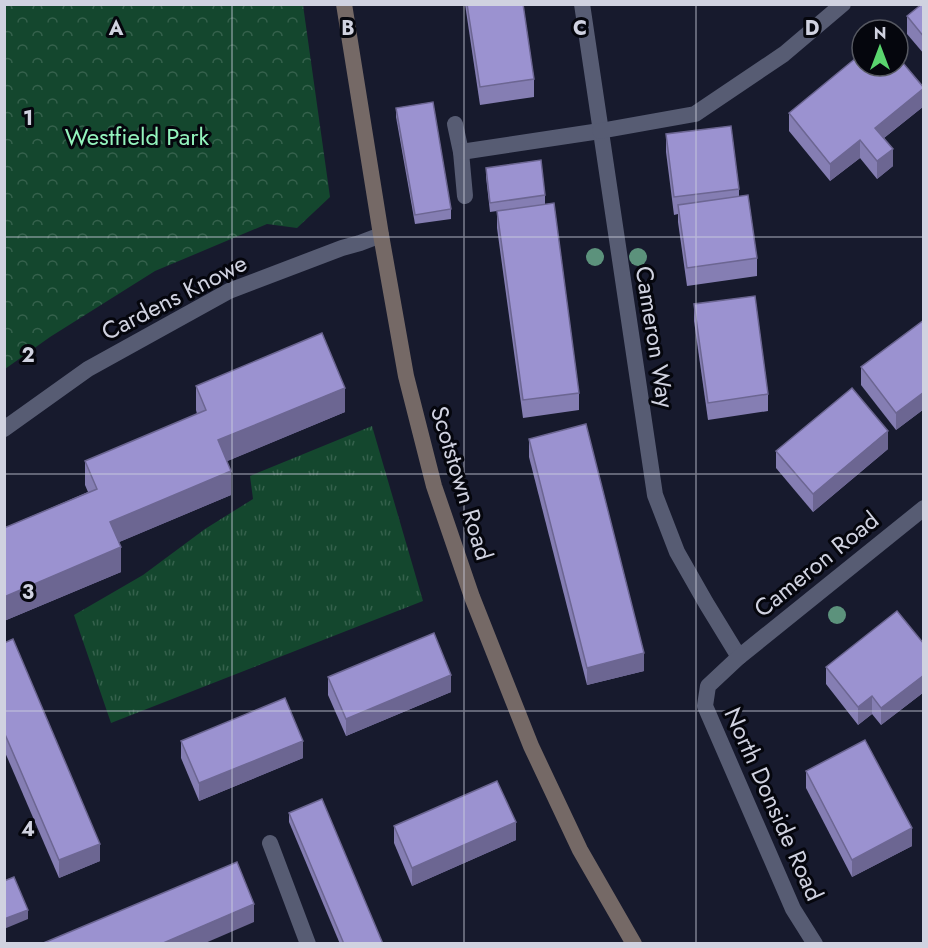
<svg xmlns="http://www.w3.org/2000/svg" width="928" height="948" viewBox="0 0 928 948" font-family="Jost,sans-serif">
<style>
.grass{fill:url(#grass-tufts)}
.park{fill:url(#park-crowns)}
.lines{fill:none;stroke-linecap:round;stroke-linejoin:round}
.service{stroke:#575c73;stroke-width:16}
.minor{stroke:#575c73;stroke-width:16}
.secondary{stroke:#756966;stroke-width:16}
.tree{fill:#5c927c}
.wall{fill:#857eb3}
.shaded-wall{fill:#6c6692}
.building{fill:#9b92d0;stroke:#6c6692;stroke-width:1.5}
.grid{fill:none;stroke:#d0d2e0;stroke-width:1.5;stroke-opacity:0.55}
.labels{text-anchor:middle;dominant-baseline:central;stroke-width:6;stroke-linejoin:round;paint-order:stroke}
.park-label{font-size:24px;fill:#94f4bd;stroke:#05060d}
.street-label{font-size:24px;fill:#d0d2e0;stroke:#05060d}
.grid-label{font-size:20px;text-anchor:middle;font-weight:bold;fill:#d0d2e0;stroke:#05060d;stroke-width:6;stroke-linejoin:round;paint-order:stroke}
</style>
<defs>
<pattern id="grass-tufts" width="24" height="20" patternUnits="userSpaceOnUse" patternTransform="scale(1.5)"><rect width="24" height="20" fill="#14472e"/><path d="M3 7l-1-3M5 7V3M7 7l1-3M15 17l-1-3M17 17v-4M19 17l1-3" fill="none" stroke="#35614c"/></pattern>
<pattern id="park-crowns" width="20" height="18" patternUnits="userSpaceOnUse" patternTransform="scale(1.5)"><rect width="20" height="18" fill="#14472e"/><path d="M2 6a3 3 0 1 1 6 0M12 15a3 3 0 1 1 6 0" fill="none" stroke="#35614c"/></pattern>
</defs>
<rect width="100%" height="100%" fill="#171a2d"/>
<path class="grass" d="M372 426 423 601 111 723 74 615 143 575 205 529 253 499 250 476Z"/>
<path class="park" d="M5 4 303 5 330 197 297 228 267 224 155 271 50 337 5 369Z"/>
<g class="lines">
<g class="service">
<path d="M455 124 461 152 465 196"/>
<path d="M461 152 600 131"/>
</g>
<g class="minor">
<path d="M582 4 655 495 677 552 706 603 739 657"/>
<path d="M600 131 695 114 784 54 843 4"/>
<path d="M4 429 88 369 229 291 342 248 360 243 381 235"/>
<path d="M270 843 308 944"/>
<path d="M815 944 793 909 705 706 708 686 739 657 924 508"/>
</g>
<path class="secondary" d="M344 4 381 235 406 376 434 486 472 597 531 746 580 850 634 944"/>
</g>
<g class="tree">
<circle cx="595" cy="257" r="9"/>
<circle cx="638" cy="257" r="9"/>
<circle cx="837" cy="615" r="9"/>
</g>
<g class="wall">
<path d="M465 4H523L534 79V97L480 105Z"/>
<path d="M924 4V54L907 34V16Z"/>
<path d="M924 88V106L884 138 893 166 877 179 860 158 830 181 789 131V113Z"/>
<path d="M396 108 451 209V219L415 224 396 117Z"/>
<path d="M666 134 739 189V196L757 258V276L687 286 678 222V214L674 215 666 152Z"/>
<path d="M486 168 545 195V204L579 393V410L523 418 497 228V211L490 212 486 177Z"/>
<path d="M694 304 768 394V411L708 420 694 321Z"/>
<path d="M924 320V409L896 430 861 385V367Z"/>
<path d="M196 386 345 412 227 461 231 495 119 542 121 572 4 621V528L88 492 85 485V461L197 414 196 410Z"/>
<path d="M529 439 644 671 587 685 529 457Z"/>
<path d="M888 449 813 512 776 468V451Z"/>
<path d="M4 643 100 861 59 878 4 750Z"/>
<path d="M924 644V692L881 725 872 714 858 725 826 684V667Z"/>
<path d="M328 677 451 692 346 736 328 695Z"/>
<path d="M181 741 303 758 199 801 181 758Z"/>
<path d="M806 771 912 846 852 877 806 788Z"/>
<path d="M289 813 383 944H340L289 822Z"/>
<path d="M394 826 516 840 412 886 394 843Z"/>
</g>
<g class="shaded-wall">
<path d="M924 88V106L875 145V128Z"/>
<path d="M860 140V158L830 181V164Z"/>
<path d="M893 149V166L877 179V161Z"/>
<path d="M345 388V412L218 465V440Z"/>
<path d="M924 392V409L896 430V413Z"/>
<path d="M888 431V449L813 512V494Z"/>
<path d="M231 471V495L110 546V522Z"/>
<path d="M121 547V572L4 621V597Z"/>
<path d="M644 653V671L587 685V668Z"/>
<path d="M451 675V692L346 736V719Z"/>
<path d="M924 675V692L881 725V708Z"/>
<path d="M872 696V714L858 725V707Z"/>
<path d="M303 741V758L199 801V783Z"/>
<path d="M516 822V840L412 886V868Z"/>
<path d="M912 828V846L852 877V860Z"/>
<path d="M100 844V861L59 878V860Z"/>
<path d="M254 904V922L203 944H161Z"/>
<path d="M28 910V919L4 929V919Z"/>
</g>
<g class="building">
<path d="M467 4H523L534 79 480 87Z"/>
<path d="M922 4H924V37L907 16Z"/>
<path d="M862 53V66H898V57L924 88 875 128 893 149 877 161 860 140 830 164 789 113Z"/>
<path d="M433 102 451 209 415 215 396 108Z"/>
<path d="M731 126 739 189 674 197 666 134Z"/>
<path d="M541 160 545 195 490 203 486 168Z"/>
<path d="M748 195 757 258 687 268 678 205Z"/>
<path d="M554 203 579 393 523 400 497 211Z"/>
<path d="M755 296 768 394 708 403 694 304Z"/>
<path d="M924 320V392L896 413 861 367Z"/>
<path d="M322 333 345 388 218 440 231 471 110 522 121 547 4 597V528L97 489 85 461 206 410 196 386Z"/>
<path d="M852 388 888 431 813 494 776 451Z"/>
<path d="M586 424 644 653 587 668 529 439Z"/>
<path d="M897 611 924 644V675L881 708 872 696 858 707 826 667Z"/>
<path d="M434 633 451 675 346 719 328 677Z"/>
<path d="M13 639 100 844 59 860 4 732V643Z"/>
<path d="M285 698 303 741 199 783 181 741Z"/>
<path d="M865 740 912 828 852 860 806 771Z"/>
<path d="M497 781 516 822 412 868 394 826Z"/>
<path d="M322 799 383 944H344L289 813Z"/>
<path d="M237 862 254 904 161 944H41Z"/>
<path d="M14 877 28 910 4 919V881Z"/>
</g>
<path class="grid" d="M232 4V944M464 4V944M696 4V944M4 237H924M4 474H924M4 711H924"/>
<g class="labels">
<g class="park-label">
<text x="137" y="136">Westfield Park</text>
</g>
<g class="street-label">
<text transform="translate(174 297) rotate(-27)">Cardens Knowe</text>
<text transform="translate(655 337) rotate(81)">Cameron Way</text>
<text transform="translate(462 483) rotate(73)">Scotstown Road</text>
<text transform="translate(816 564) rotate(-39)">Cameron Road</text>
<text transform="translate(774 804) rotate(66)">North Donside Road</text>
</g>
</g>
<g class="grid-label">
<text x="116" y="35">A</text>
<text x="348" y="35">B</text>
<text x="580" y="35">C</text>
<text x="812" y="35">D</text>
<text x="28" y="125">1</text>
<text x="28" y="362">2</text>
<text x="28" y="599">3</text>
<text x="28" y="836">4</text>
</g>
<rect width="928" height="948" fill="none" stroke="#d0d2e0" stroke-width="12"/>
<g transform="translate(880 48)"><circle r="28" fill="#05060d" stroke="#565861" stroke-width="1.5"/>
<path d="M0-4.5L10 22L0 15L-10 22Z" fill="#5ad56e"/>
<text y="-9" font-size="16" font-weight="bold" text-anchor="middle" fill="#d0d2e0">N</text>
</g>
</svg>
